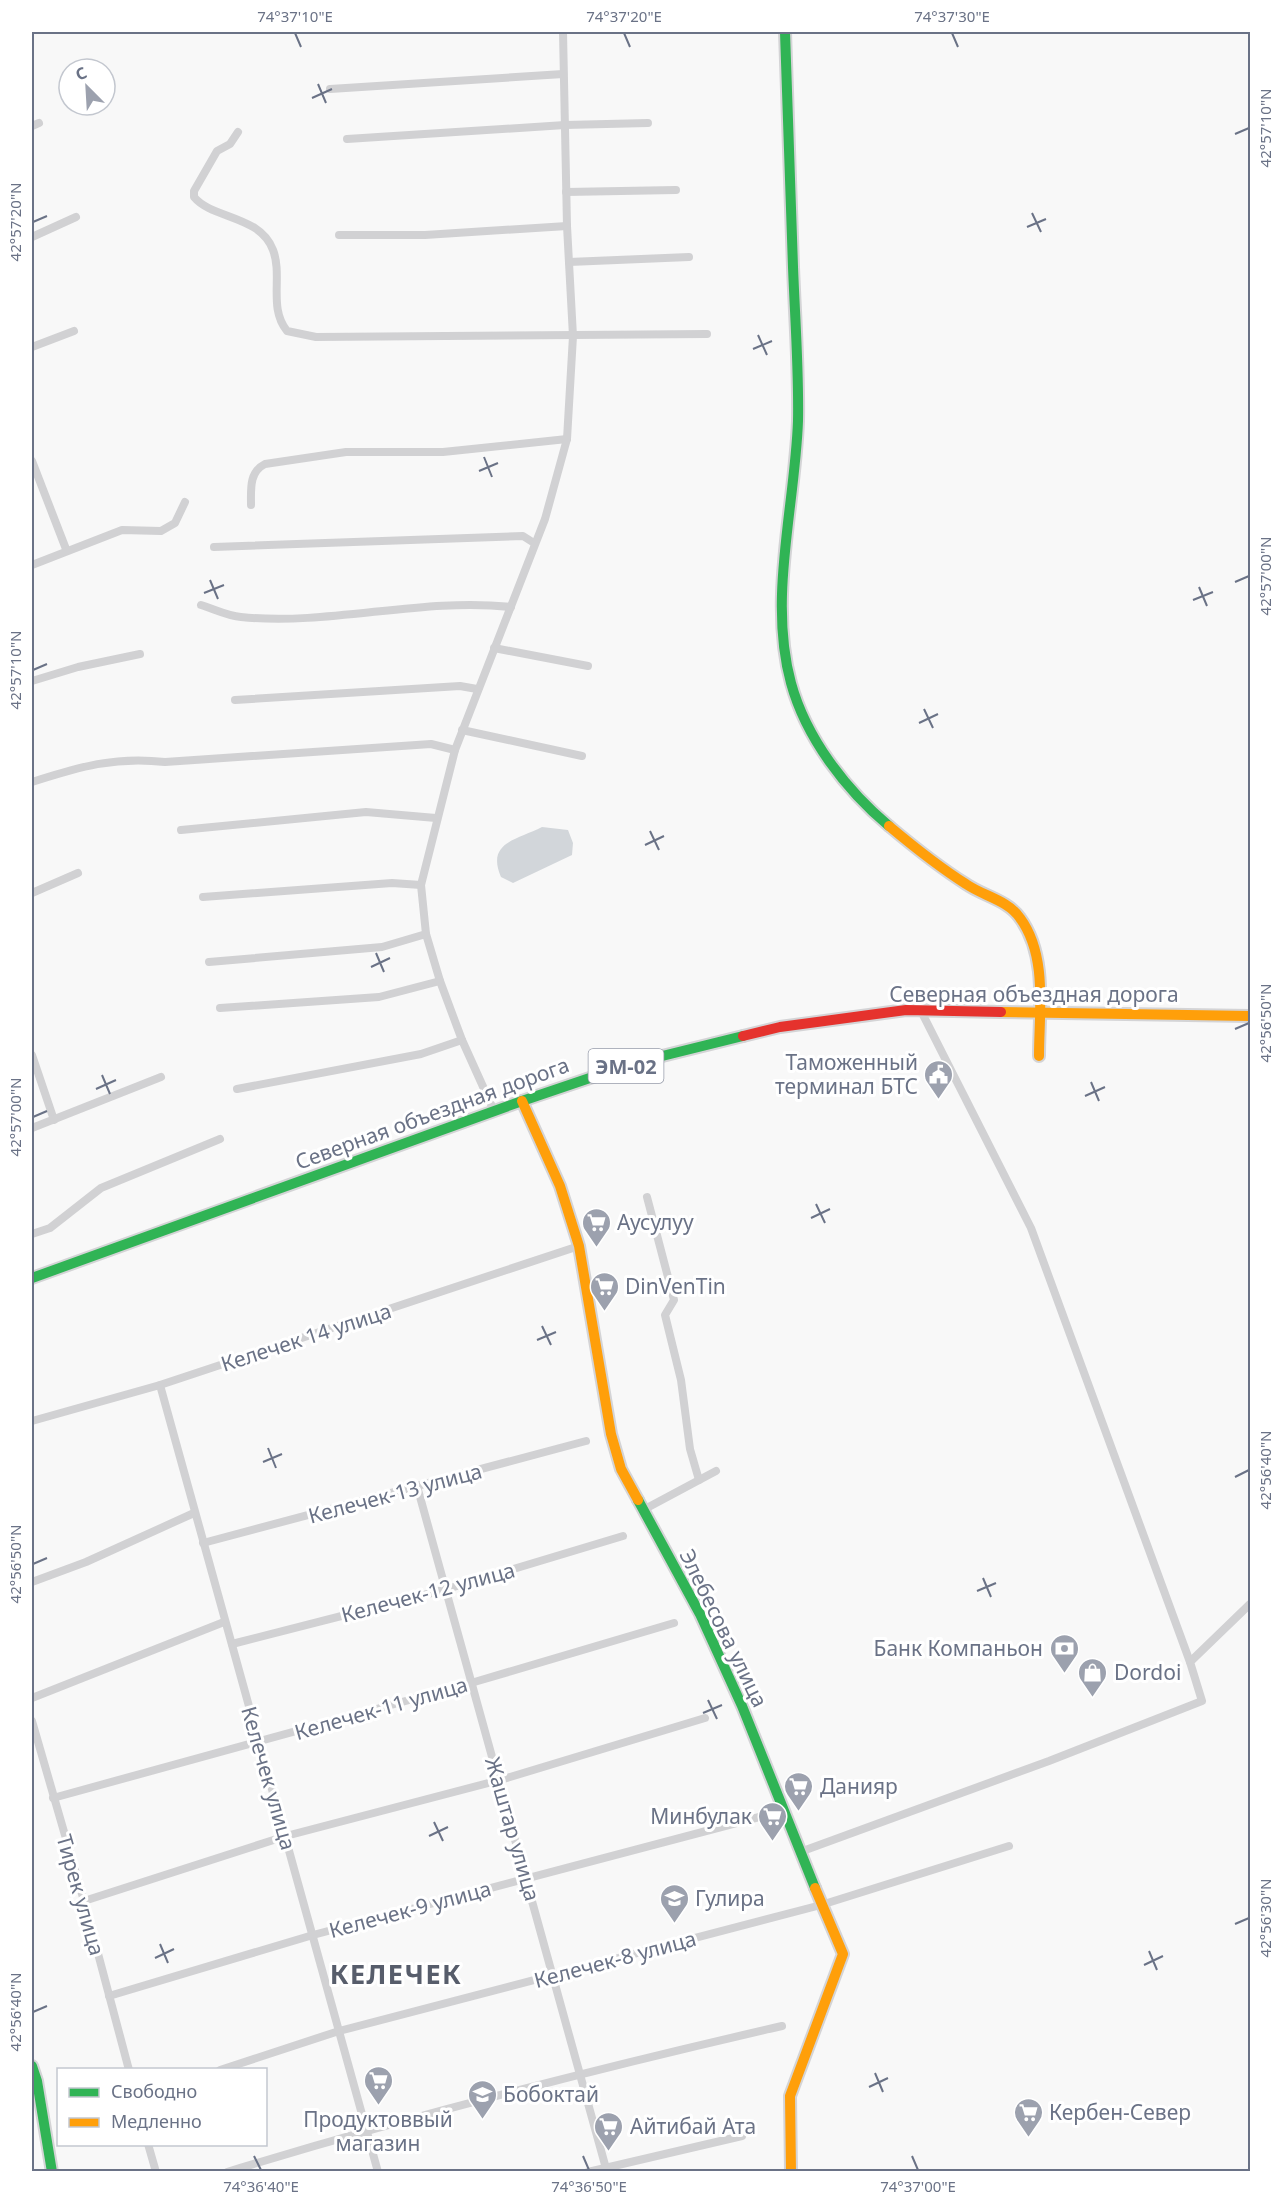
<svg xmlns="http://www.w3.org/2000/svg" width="1282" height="2203" viewBox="0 0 1282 2203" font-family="'Noto Sans',sans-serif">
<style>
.water{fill:#d2d6da}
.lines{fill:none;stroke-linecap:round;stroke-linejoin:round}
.fast-casing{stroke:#d4d4d6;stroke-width:14}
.slow-casing{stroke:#d4d4d6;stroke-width:14}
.jam-casing{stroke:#d4d4d6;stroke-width:14}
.street{stroke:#d1d1d3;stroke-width:8}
.fast{stroke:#30b455;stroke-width:10}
.slow{stroke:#ff9f0a;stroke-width:10}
.jam{stroke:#e5322d;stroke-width:10}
.ticks{fill:none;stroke:#6a7286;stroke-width:2}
.labels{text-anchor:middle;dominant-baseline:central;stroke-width:6;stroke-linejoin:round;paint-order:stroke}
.shield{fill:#fff;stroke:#979caa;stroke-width:1.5}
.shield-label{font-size:20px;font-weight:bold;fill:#6a7286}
.street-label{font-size:21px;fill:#6a7286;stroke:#fff}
.poi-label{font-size:21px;fill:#6a7286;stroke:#fff;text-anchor:start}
.district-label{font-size:27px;font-weight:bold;letter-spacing:1.5px;fill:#575d6b;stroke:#fff}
.neatline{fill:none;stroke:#6a7286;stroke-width:2}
.ticks-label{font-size:15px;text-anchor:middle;fill:#6a7286}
</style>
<rect width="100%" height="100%" fill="#f8f8f8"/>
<path class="water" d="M542 827 568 830 573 843 572 855 513 883 501 877C486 842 517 840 542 827Z"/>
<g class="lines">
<defs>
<g id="fast">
<path d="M785 32C788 110 790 189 793 267 795 319 799 370 798 421 795 506 768 599 791 683 806 738 846 790 889 826"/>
<path d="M32 1278 522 1101 634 1063 743 1036"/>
<path d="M638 1500 700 1614 742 1706 815 1888"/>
<path d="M32 2066 37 2081 52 2172"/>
</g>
<g id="slow">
<path d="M889 826C914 847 939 867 966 884 983 896 1008 900 1020 918 1048 956 1039 1012 1039 1056"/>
<path d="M1001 1012 1250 1016"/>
<path d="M522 1101 560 1186 579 1246 611 1434 621 1469 638 1500"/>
<path d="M791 2172 790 2096 843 1954 815 1888"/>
</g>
<path id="jam" d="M743 1036 780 1027 906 1010 1001 1012"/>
</defs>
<use href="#fast" class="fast-casing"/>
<use href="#slow" class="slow-casing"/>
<use href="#jam" class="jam-casing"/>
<g class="street">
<path d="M330 89 563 74"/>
<path d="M32 126 39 123"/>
<path d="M238 132 230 144 217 151 194 191V197C212 219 260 215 273 250 283 276 268 308 287 331L316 337 707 334"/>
<path d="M347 139 565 125 648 123"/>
<path d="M566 192 676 190"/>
<path d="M339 235H425L567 226"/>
<path d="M32 237 76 217"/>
<path d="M569 262 689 257"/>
<path d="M32 347 74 331"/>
<path d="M32 461 66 549"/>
<path d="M251 505C251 489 249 472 265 464L346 452H443L567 439"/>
<path d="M214 547 523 536 534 543"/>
<path d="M32 565 122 530 161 531 175 523 185 502"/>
<path d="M201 605C214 609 228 616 241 617 331 626 421 597 511 607"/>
<path d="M494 648 588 666"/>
<path d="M32 681 78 667 140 654"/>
<path d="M235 700 460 686 477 689"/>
<path d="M462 730 582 756"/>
<path d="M32 782C79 767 115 756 165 762L431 744 455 750"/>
<path d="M181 830 366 812 436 818"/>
<path d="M32 893 78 873"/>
<path d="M203 897 392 883 421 885"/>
<path d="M209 962 382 947 426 934"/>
<path d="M220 1008 379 997 440 981"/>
<path d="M921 1011 1031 1228 1190 1662"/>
<path d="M32 1055 54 1120"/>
<path d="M237 1089 421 1054 462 1040"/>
<path d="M494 1111 462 1040 440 981 426 934 421 885 455 750 545 519 567 439 573 336 567 226 563 32"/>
<path d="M32 1128 161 1077"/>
<path d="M647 1197 674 1300 665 1315 681 1380 690 1449 699 1480"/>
<path d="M32 1234 50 1228 101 1188 220 1139"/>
<path d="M160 1385 378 2172"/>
<path d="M32 1421 160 1385 579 1246"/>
<path d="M417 1486 607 2172"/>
<path d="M643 1510 716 1471"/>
<path d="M203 1543 586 1441"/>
<path d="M32 1582 86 1562 194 1513"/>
<path d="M232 1644 447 1589 623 1536"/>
<path d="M32 1698 224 1622"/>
<path d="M32 1721 84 1901 129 2070"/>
<path d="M53 1798 471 1683 674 1623"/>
<path d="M800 1852 1049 1761 1202 1701 1190 1662 1250 1604"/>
<path d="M84 1901 286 1836 500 1780 705 1718"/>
<path d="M109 1996 313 1935 782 1811"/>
<path d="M220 2070 339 2031 821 1905 1009 1846"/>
<path d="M148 2144 156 2172"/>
<path d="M227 2172C411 2116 595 2069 782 2026"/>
<path d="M588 2172 742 2136"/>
</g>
<use href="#fast" class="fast"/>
<use href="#slow" class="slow"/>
<use href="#jam" class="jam"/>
</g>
<path class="ticks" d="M295 33 301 47M624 33 630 47M952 33 958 47M318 84 326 103M312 98 332 89M1235 134 1249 128M1032 213 1041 232M33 222 47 216M1027 227 1046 219M758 335 767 355M753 349 772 341M484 457 492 477M479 471 498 463M210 580 218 599M1235 582 1249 576M1199 587 1207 606M204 593 224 585M1193 600 1213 592M33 670 47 664M924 709 933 728M919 723 938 714M650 831 659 850M645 845 664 836M376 953 384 972M371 967 390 958M1235 1029 1249 1023M102 1075 110 1094M1091 1082 1099 1101M96 1089 116 1080M1085 1096 1105 1087M33 1117 47 1111M816 1204 825 1223M811 1218 830 1209M542 1326 551 1345M537 1340 556 1332M268 1448 276 1468M263 1462 282 1454M1235 1477 1249 1470M33 1564 47 1558M983 1578 991 1597M977 1591 996 1583M708 1700 717 1719M703 1713 722 1705M434 1822 443 1841M429 1836 448 1827M1235 1924 1249 1918M160 1944 168 1963M1149 1951 1157 1970M155 1958 174 1949M1144 1965 1163 1956M33 2012 47 2006M875 2073 883 2092M869 2087 888 2078M254 2156 261 2170M583 2156 589 2170M912 2156 918 2170"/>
<defs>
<symbol id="civic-pin" viewBox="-11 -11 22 30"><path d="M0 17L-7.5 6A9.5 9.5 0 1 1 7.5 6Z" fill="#9ca1ae" stroke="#fff"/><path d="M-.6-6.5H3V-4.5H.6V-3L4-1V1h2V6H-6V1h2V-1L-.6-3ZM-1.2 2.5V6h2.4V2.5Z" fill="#fff"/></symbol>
<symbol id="supermarket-pin" viewBox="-11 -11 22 30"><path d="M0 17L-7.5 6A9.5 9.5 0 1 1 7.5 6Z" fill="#9ca1ae" stroke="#fff"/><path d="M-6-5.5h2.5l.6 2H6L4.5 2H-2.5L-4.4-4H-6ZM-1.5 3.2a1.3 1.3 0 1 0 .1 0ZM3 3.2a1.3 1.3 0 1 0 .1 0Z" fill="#fff"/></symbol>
<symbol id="bank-pin" viewBox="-11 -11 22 30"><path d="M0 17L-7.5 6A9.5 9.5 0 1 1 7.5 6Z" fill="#9ca1ae" stroke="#fff"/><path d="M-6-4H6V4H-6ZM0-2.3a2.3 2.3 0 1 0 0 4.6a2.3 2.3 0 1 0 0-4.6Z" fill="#fff"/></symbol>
<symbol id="shop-pin" viewBox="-11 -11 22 30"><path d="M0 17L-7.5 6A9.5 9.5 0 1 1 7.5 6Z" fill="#9ca1ae" stroke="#fff"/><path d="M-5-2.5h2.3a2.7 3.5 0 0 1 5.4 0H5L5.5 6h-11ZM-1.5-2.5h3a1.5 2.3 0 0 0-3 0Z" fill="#fff"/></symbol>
<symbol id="school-pin" viewBox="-11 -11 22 30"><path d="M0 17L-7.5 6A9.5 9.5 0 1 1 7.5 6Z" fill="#9ca1ae" stroke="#fff"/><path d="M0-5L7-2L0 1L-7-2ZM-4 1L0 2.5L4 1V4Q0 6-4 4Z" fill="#fff"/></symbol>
</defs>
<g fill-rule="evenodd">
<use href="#civic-pin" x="922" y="1058" width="33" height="45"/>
<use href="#supermarket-pin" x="580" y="1206" width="33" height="45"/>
<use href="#supermarket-pin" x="588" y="1270" width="33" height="45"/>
<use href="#bank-pin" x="1048" y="1632" width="33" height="45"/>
<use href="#shop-pin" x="1076" y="1656" width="33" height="45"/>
<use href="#supermarket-pin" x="782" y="1770" width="33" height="45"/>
<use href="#supermarket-pin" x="756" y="1800" width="33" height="45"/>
<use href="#school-pin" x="658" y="1882" width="33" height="45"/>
<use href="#supermarket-pin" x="362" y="2064" width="33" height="45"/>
<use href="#school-pin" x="466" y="2078" width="33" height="45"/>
<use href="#supermarket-pin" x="1012" y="2096" width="33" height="45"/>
<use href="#supermarket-pin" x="592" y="2110" width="33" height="45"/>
</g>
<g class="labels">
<rect class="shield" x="588.5" y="1049" width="75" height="34" rx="4.5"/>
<g class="shield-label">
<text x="626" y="1066">ЭМ-02</text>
</g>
<g class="street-label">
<text x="1034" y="994">Северная объездная дорога</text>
<text transform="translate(432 1113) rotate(-20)">Северная объездная дорога</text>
<text transform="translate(306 1337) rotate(-18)">Келечек 14 улица</text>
<text transform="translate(395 1493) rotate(-15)">Келечек-13 улица</text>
<text transform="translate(428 1592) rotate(-15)">Келечек-12 улица</text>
<text transform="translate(724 1628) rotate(64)">Элебесова улица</text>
<text transform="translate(381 1708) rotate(-16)">Келечек-11 улица</text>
<text transform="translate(269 1778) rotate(74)">Келечек улица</text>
<text transform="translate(513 1829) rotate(74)">Жаштар улица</text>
<text transform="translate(81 1895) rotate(74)">Тирек улица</text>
<text transform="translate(410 1909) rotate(-15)">Келечек-9 улица</text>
<text transform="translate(615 1959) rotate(-15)">Келечек-8 улица</text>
</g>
<g class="poi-label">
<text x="918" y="1062" text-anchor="end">Таможенный<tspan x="918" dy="24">терминал БТС</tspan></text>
<text x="617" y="1222">Аусулуу</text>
<text x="625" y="1286">DinVenTin</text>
<text x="1043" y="1648" text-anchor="end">Банк Компаньон</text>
<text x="1114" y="1672">Dordoi</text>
<text x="820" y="1786">Данияр</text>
<text x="752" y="1816" text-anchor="end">Минбулак</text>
<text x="695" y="1898">Гулира</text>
<text x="503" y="2094">Бобоктай</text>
<text x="1049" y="2112">Кербен-Север</text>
<text x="378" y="2119" text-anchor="middle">Продуктоввый<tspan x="378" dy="24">магазин</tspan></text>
<text x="630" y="2126">Айтибай Ата</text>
</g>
<g class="district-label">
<text x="396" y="1973">КЕЛЕЧЕК</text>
</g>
</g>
<rect width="1282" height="2203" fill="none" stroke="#ffffff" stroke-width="66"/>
<rect x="57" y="2068" width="210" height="78" fill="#ffffff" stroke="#c3c7cf" stroke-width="1.5"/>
<rect x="69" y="2088" width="30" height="9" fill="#30b455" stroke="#c3c7cf" stroke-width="1.5"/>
<text x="111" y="2098" font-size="18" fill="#6a7286">Свободно</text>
<rect x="69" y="2118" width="30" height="9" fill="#ff9f0a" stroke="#c3c7cf" stroke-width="1.5"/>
<text x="111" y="2128" font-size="18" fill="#6a7286">Медленно</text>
<g transform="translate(87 87) rotate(336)"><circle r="28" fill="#ffffff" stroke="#c3c7cf" stroke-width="1.5"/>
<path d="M0-4.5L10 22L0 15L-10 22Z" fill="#9ca1ae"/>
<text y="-9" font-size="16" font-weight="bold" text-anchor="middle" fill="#6a7286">С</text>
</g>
<rect x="33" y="33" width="1216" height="2137" class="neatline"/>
<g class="ticks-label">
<text x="295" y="22">74°37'10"E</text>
<text x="624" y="22">74°37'20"E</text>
<text x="952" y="22">74°37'30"E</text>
<text transform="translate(1266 128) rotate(-90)" y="5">42°57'10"N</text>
<text transform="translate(16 222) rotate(-90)" y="5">42°57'20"N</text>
<text transform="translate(1266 576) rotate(-90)" y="5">42°57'00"N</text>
<text transform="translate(16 670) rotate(-90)" y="5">42°57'10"N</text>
<text transform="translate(1266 1023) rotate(-90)" y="5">42°56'50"N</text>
<text transform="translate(16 1117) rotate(-90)" y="5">42°57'00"N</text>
<text transform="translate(1266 1470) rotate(-90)" y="5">42°56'40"N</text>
<text transform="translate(16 1564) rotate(-90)" y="5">42°56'50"N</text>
<text transform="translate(1266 1918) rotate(-90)" y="5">42°56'30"N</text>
<text transform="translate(16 2012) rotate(-90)" y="5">42°56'40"N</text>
<text x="261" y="2192">74°36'40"E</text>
<text x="589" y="2192">74°36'50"E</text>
<text x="918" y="2192">74°37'00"E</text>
</g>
</svg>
